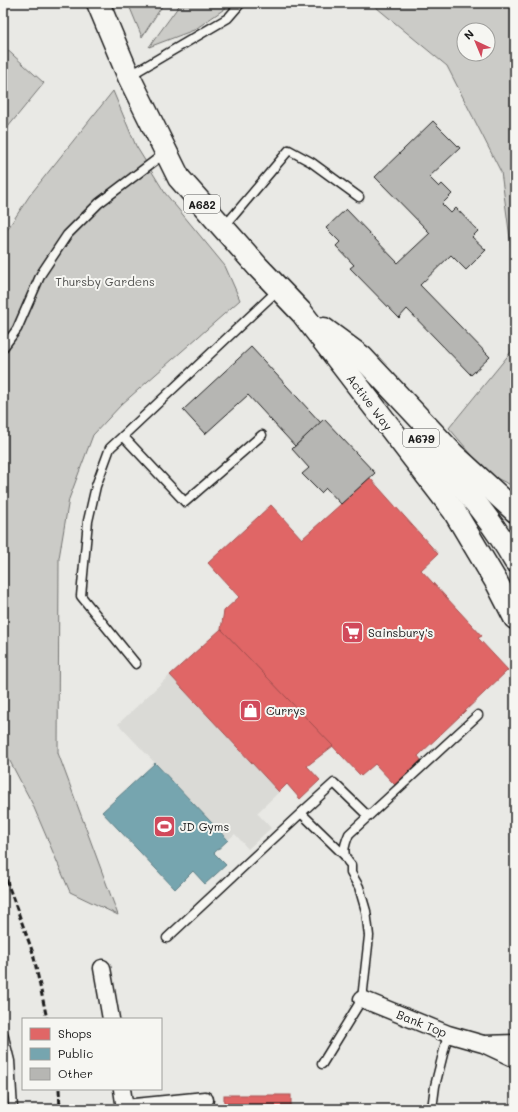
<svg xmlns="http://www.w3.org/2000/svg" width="518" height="1112" viewBox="0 0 518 1112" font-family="Mali,sans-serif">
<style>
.built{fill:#dadad6}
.green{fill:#cbcbc7;stroke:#747472;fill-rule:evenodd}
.shops{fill:#e06666;stroke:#a55050}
.public{fill:#76a5af;stroke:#5b7c83}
.building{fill:#b6b6b3;stroke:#1c1c1c}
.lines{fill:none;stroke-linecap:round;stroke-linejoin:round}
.lane-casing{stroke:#1c1c1c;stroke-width:11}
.street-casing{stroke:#1c1c1c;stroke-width:19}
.primary-casing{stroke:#1c1c1c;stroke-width:25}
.lane{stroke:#f6f6f2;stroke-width:8}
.street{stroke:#f6f6f2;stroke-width:16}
.primary{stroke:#f6f6f2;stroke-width:22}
.rail{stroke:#1c1c1c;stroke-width:3;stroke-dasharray:6 3;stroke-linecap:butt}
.labels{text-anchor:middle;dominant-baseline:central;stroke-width:4;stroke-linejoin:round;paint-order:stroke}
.shield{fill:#f6f6f2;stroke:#5d5d5c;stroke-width:1}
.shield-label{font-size:11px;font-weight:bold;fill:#1c1c1c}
.park-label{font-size:12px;fill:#51514f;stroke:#f6f6f2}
.street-label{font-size:12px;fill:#1c1c1c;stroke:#f6f6f2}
.poi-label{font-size:12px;fill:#1c1c1c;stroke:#f6f6f2;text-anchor:start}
</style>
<rect width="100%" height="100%" fill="#e9e9e5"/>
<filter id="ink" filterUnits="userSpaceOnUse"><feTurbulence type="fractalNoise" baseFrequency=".025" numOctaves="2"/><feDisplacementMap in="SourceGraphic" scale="8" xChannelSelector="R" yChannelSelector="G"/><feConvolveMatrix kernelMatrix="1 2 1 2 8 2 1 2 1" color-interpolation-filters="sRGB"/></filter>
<g filter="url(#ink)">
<path class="built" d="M170 675 279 792 257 813 271 828 248 849 235 834 228 840 118 724Z"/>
<g class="green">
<path d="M128 3H164L142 37Z"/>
<path d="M181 3H233L194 30 149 47Z"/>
<path d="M371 3H515V275L501 172 447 66ZM464 30H488V54H464Z"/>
<path d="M3 46 44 83 3 133Z"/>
<path d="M113 91 136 146 165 193 225 266 240 300 122 404 93 435 69 499 59 558 58 753 118 915 70 892 32 803 3 748V236L30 195Z"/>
<path d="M515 287V487L488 474 449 428 511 352Z"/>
</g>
<g class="shops">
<path d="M370 478 438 554 421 570 482 636 478 638 508 670 418 756 421 760 395 785 375 764 361 776 221 629 224 611 239 597 208 563 271 505 302 539Z"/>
<path d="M221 629 333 746 307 766 320 780 300 799 287 784 279 792 170 675Z"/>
<rect x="224" y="1095" width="67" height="14"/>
</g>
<path class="public" d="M155 763 228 840 214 853 226 865 205 884 193 871 175 889 102 812Z"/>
<g class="building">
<path d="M433 121 460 148 429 177 439 187 442 184 452 194 442 204 451 213 456 208 478 231 472 237 486 250 466 270 451 255 420 285 490 357 471 375 407 309 399 318 350 268 354 265 336 246 340 242 326 228 346 209 398 263 430 233 375 177Z"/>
<path d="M251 347 321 423 295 446 248 395 205 434 183 410Z"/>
<path d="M324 419 375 473 341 504 326 488 321 493 302 474 309 468 292 449Z"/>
</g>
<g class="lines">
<defs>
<g id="lane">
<path d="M129 76 228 18 241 3"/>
<path d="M224 227 289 150 311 162 359 197"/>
<path d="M3 348 17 329 41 274 67 235 99 203 165 153"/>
<path d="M262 435 185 502 123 436 278 290"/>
<path d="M123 436 110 448 96 486 88 521 81 596 136 664"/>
<path d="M344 855 301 813 334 783 368 816"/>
<path d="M167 938 301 813"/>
<path d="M3 1033 10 1061 13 1109"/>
<path d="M322 1064 362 999 369 936 366 911 359 887 351 873V865C341 855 344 846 349 834L478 715"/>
<path d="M432 1109 435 1086 448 1034"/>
</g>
<g id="street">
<path d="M102 968 111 1019"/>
<path d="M362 999 448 1034 483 1044 515 1059"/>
<path d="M485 1044 515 1043"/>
<path d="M122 1089 125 1109"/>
<path d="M125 1108 205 1100"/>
</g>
<g id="primary">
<path d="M98 3 129 77 179 178 258 267 302 313 454 511 497 583 515 618"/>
<path d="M324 329 362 357 453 454 515 511"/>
<path d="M428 446C459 483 491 518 515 561"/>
</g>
</defs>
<use href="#lane" class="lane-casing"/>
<use href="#street" class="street-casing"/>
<use href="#primary" class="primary-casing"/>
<use href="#lane" class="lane"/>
<use href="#street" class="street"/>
<use href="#primary" class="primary"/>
<g class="rail">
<path d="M3 871 33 953 47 1019"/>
<path d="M59 1089 60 1109"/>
</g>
</g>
</g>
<defs>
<symbol id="supermarket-square" viewBox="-11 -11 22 22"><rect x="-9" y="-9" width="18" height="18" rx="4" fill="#d1495b" stroke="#f6f6f2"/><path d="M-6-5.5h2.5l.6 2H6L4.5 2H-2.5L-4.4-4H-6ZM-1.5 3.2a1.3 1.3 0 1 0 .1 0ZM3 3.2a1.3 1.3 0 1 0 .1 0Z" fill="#fff"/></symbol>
<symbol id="shop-square" viewBox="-11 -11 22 22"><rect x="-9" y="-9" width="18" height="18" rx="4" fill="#d1495b" stroke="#f6f6f2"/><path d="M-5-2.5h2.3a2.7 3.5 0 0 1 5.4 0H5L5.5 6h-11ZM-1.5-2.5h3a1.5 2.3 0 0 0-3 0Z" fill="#fff"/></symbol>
<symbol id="stadium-square" viewBox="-11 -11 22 22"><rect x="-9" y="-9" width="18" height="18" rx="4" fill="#d1495b" stroke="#f6f6f2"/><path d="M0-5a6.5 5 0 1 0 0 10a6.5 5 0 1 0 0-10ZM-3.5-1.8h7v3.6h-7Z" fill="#fff"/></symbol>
</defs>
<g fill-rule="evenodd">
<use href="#supermarket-square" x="340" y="620" width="25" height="25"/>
<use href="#shop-square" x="238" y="698" width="25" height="25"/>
<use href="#stadium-square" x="152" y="814" width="25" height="25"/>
</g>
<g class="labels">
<g class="shield">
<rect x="184" y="195" width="36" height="18" rx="3"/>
<rect x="403" y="429" width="36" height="18" rx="3"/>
</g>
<g class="shield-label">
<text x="202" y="204">A682</text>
<text x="421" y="438">A679</text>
</g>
<g class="park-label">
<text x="105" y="281">Thursby Gardens</text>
</g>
<g class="street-label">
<text transform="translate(370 402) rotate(53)">Active Way</text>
<text transform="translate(422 1023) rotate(22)">Bank Top</text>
</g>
<g class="poi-label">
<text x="368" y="632">Sainsbury's</text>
<text x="266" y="710">Currys</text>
<text x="180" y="826">JD Gyms</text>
</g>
</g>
<rect width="518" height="1112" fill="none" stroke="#f6f6f2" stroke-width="16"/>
<rect x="8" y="8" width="502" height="1096" fill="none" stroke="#1c1c1c" stroke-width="1.5" filter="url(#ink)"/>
<rect x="22" y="1018" width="140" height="72" fill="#f6f6f2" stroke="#9f9f9c"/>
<rect x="30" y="1028" width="20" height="12" fill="#e06666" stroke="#9f9f9c"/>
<text x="58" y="1038" font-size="12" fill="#1c1c1c">Shops</text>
<rect x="30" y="1048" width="20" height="12" fill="#76a5af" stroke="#9f9f9c"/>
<text x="58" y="1058" font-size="12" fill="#1c1c1c">Public</text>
<rect x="30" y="1068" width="20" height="12" fill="#b6b6b3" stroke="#9f9f9c"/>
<text x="58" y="1078" font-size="12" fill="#1c1c1c">Other</text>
<g transform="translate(476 42) rotate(316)"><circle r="19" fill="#f6f6f2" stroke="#9f9f9c"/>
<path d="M0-3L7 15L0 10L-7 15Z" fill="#d1495b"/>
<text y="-6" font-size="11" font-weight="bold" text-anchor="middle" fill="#1c1c1c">N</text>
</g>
</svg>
